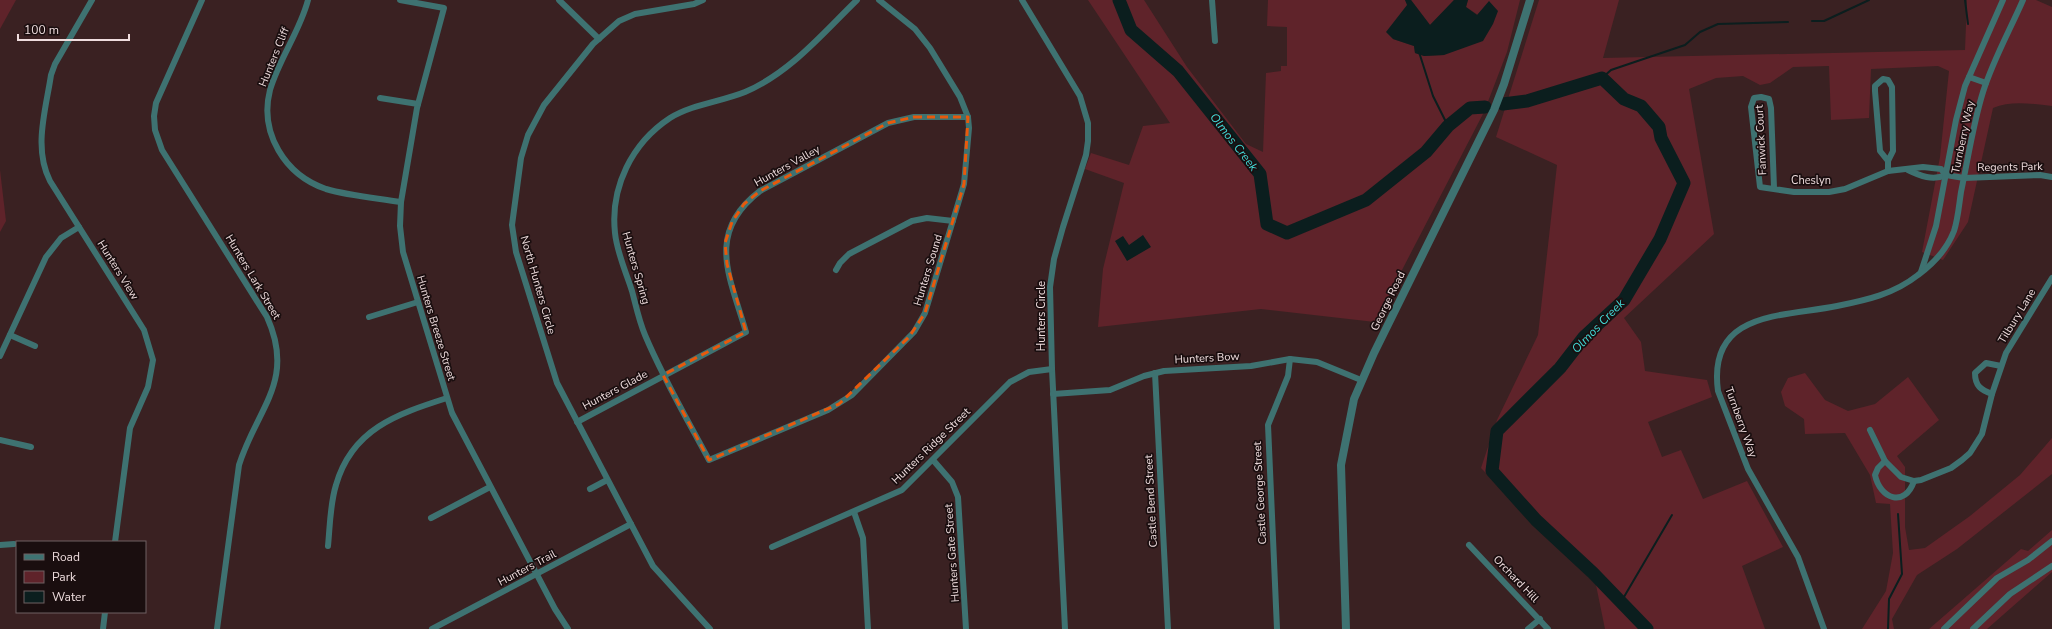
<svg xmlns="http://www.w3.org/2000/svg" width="2052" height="629" viewBox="0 0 2052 629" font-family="'Nunito Sans',sans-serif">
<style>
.green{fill:#5f232a}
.water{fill:#0b1e1e}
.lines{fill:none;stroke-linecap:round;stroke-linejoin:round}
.stream{stroke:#0b1e1e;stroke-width:2}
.river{stroke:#0b1e1e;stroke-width:13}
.minor{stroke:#3e7271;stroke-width:6}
.tertiary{stroke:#3e7271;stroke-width:8}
.marked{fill:none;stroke:#e8590c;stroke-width:3;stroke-dasharray:8 5;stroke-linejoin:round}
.labels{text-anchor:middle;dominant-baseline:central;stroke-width:3.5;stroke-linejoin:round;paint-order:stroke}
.street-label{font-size:11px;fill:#efddde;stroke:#1a0e0f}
.water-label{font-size:12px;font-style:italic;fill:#42dbd8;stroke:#1a0e0f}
</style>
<rect width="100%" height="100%" fill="#3a2122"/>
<g class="green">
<path d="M0 0H16L0 29Z"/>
<path d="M1088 0H1144L1187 67 1246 144 1263 152 1266 73 1281 71V66H1287V27L1267 26 1268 0H1405L1408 5 1401 15 1393 39 1414 46 1415 53 1424 56 1444 55 1478 15 1466 7 1468 0H1520L1507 52 1484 112 1375 322 1261 309 1098 327 1103 269 1124 183 1085 169 1091 153 1129 165 1143 126 1170 123Z"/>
<path d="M1411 0H1454L1430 25Z"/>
<path d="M1539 0H1619L1603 58 1965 50 1967 0H2036L2052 7V106C2033 104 2011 100 1993 108L1968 222 1943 260 1922 252 1940 157 1949 71 1938 66 1871 69 1869 118 1831 120 1829 66 1793 67 1770 83 1760 85 1743 76 1716 78 1689 89 1714 234 1624 318 1641 342 1645 371 1707 380 1712 397 1648 422 1662 457 1681 450 1703 499 1747 481 1783 547 1742 566 1765 629H1605L1596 585 1481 468 1497 420 1538 335 1557 165 1496 137Z"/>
<path d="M0 170 6 221 0 232Z"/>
<path d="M1805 373 1825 400 1848 411 1875 404 1908 377 1939 420 1897 456 1905 467V527L1909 550 1925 548 1970 516 2020 475 2052 438V474L1957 549 1917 575 1892 619 1894 629H1862L1886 591 1893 553 1890 504 1876 503 1870 475 1845 433 1805 434 1804 419 1785 406 1781 392 1788 378Z"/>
<path d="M2052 530V572L1987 629H1929L2021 549 2028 551Z"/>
</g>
<g class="water">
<path d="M1405 0H1411L1430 25 1454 0H1468L1466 7 1477 15 1489 1 1498 11 1493 24 1483 41 1444 55 1424 56 1415 53 1414 46 1393 39 1386 32 1407 5Z"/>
<path d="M1143 235 1151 247 1127 261 1115 241 1123 236 1129 245Z"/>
</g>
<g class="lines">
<g class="stream">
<path d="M1965 0 1968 24"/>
<path d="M1812 21H1824L1869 0"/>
<path d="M1419 52 1433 96 1448 126"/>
<path d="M1602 78 1611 70 1685 45 1700 32 1718 24 1788 22"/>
<path d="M1621 602 1672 515"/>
<path d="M1888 629 1889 599 1902 574 1898 514"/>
</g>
<g class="river">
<path d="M1119 0 1131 30 1178 71 1260 174 1267 224 1287 233 1366 200 1426 152 1448 126 1470 108 1485 107"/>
<path d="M1503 104 1527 101 1602 78 1624 99 1641 106 1659 127 1661 138 1684 183 1660 239 1624 300 1584 337 1560 368 1497 431 1492 471 1536 520 1593 573 1647 629"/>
</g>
<g class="minor">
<path d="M92 0 55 64 51 75C46 109 33 148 50 181L144 330 153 360 148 387 130 428 115 542"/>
<path d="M202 0 156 103 154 116 155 130 162 150 267 317C296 381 257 408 239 465L217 629"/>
<path d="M308 0C300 31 279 59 270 90 259 133 285 175 326 189 350 196 377 198 401 202"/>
<path d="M400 0 444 8 417 108 401 202 400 226 403 252 452 413 555 609 568 629"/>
<path d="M559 0 599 39"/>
<path d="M703 0 694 4 635 14 619 21 593 44 544 105 528 135 521 158 512 225 516 252 557 383 653 566 710 629"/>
<path d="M857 0C823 33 790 73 745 92 720 102 693 104 670 118 632 143 610 187 615 233 617 253 626 272 632 291 636 306 639 321 645 335 663 378 687 419 709 460L828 410 852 395 914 332 925 313 964 184 969 128 968 117 960 97 930 48 915 29 879 0"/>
<path d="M1022 0 1080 96 1088 123V141L1086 155 1063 227 1054 259 1050 287 1052 369 1065 629"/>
<path d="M1212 0 1215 41"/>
<path d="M1969 77 1986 83"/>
<path d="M380 98 418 104"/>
<path d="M1908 170C1920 176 1933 181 1946 175"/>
<path d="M1888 171V161L1893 151 1892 87 1888 80 1883 79 1875 86V91L1880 151 1888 161"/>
<path d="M1946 175 1964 178 2040 175 2052 177"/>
<path d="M1774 188 1771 108 1769 99 1761 97 1754 98 1751 107 1760 187 1794 192H1829L1845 189 1888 171 1923 167 1941 169 1946 175"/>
<path d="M836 270 840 263 849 254 912 221 927 218 953 221"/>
<path d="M1921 272 1936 226 1956 120 1965 86 2003 0"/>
<path d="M369 317 418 302"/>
<path d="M10 335 35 346"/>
<path d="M0 356 46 257 61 238 79 227"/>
<path d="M1155 373 1168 629"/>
<path d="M1053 394 1110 390 1144 376 1164 371 1251 366 1290 359 1317 362 1361 380"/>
<path d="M1992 394C1981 390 1975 386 1975 373L1986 363 2001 366"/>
<path d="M577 422 746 332C730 277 705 233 760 191L888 123 914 117H968"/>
<path d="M1870 430 1885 461 1901 477 1914 481 1921 480 1951 468 1962 460 1970 453 1982 434 1992 394 2006 353 2052 278"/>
<path d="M0 440 31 447"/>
<path d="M933 460 952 482 958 497 966 629"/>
<path d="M1885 461 1878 468 1875 475C1880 499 1905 508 1914 481"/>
<path d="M590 489 607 480"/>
<path d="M854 512 863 538 868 629"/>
<path d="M431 518 490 487"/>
<path d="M0 545 14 544"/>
<path d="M1469 545 1548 629"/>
<path d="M328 546C330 526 330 504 336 485 352 429 397 414 447 398"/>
<path d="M772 547 902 490 1010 382 1029 372 1052 369"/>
<path d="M103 629 105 612"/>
<path d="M432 629 631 524"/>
<path d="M1277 629 1268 425 1288 376 1290 359"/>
<path d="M1528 629 1540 619"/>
<path d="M1824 629 1798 557 1748 469 1718 391C1707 310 1784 317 1837 306 1867 300 1894 294 1918 275 1933 264 1947 249 1954 231 1958 219 1959 205 1961 192 1968 159 1973 124 1983 92 1993 60 2010 30 2023 0"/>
<path d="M1944 629 1997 578 2028 560 2052 541"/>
<path d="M1973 629 2010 594 2052 566"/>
</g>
<path class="tertiary" d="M1346 629 1341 465 1354 399 1374 353 1494 110 1504 84 1530 0"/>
</g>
<path class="marked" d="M914 117H968L964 184 925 313 909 337 839 404 709 460 663 375 746 332 727 264 725 243 732 222 744 204 760 191 888 123Z"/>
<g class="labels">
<g class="street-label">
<text transform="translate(274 57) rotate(-68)">Hunters Cliff</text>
<text transform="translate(1963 137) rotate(-78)">Turnberry Way</text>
<text transform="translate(1761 140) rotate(-93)">Fanwick Court</text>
<text transform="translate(787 166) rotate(-29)">Hunters Valley</text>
<text transform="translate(2010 167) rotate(-1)">Regents Park</text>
<text x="1811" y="180">Cheslyn</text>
<text transform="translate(636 268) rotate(74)">Hunters Spring</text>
<text transform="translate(118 270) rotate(58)">Hunters View</text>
<text transform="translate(928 270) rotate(-73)">Hunters Sound</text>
<text transform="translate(253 277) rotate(59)">Hunters Lark Street</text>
<text transform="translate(538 285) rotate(74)">North Hunters Circle</text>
<text transform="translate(1388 301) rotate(-64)">George Road</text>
<text transform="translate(1041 316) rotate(-90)">Hunters Circle</text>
<text transform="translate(2017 316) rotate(-59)">Tilbury Lane</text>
<text transform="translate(436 328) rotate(73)">Hunters Breeze Street</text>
<text transform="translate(1207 358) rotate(-3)">Hunters Bow</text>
<text transform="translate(615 390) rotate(-28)">Hunters Glade</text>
<text transform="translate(1741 422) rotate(70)">Turnberry Way</text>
<text transform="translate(931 446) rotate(-44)">Hunters Ridge Street</text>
<text transform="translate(1260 493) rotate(-93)">Castle George Street</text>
<text transform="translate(1151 501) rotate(-93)">Castle Bend Street</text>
<text transform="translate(952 553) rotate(-94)">Hunters Gate Street</text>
<text transform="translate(527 568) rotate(-28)">Hunters Trail</text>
<text transform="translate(1516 579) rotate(46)">Orchard Hill</text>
</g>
<g class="water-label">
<text transform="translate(1234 142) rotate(52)">Olmos Creek</text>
<text transform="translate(1598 326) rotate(-46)">Olmos Creek</text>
</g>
</g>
<rect x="16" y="541" width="130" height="72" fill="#1a0e0f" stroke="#6f6162"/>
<rect x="24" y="554" width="20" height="6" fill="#3e7271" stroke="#6f6162"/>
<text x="52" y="561" font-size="12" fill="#efddde">Road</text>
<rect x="24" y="571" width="20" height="12" fill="#5f232a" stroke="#6f6162"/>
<text x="52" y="581" font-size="12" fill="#efddde">Park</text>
<rect x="24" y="591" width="20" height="12" fill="#0b1e1e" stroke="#6f6162"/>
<text x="52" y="601" font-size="12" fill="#efddde">Water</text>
<path d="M18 34v6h111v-6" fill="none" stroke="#efddde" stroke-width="2"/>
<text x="24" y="34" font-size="12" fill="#efddde" stroke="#1a0e0f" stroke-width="3" paint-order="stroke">100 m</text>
</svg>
